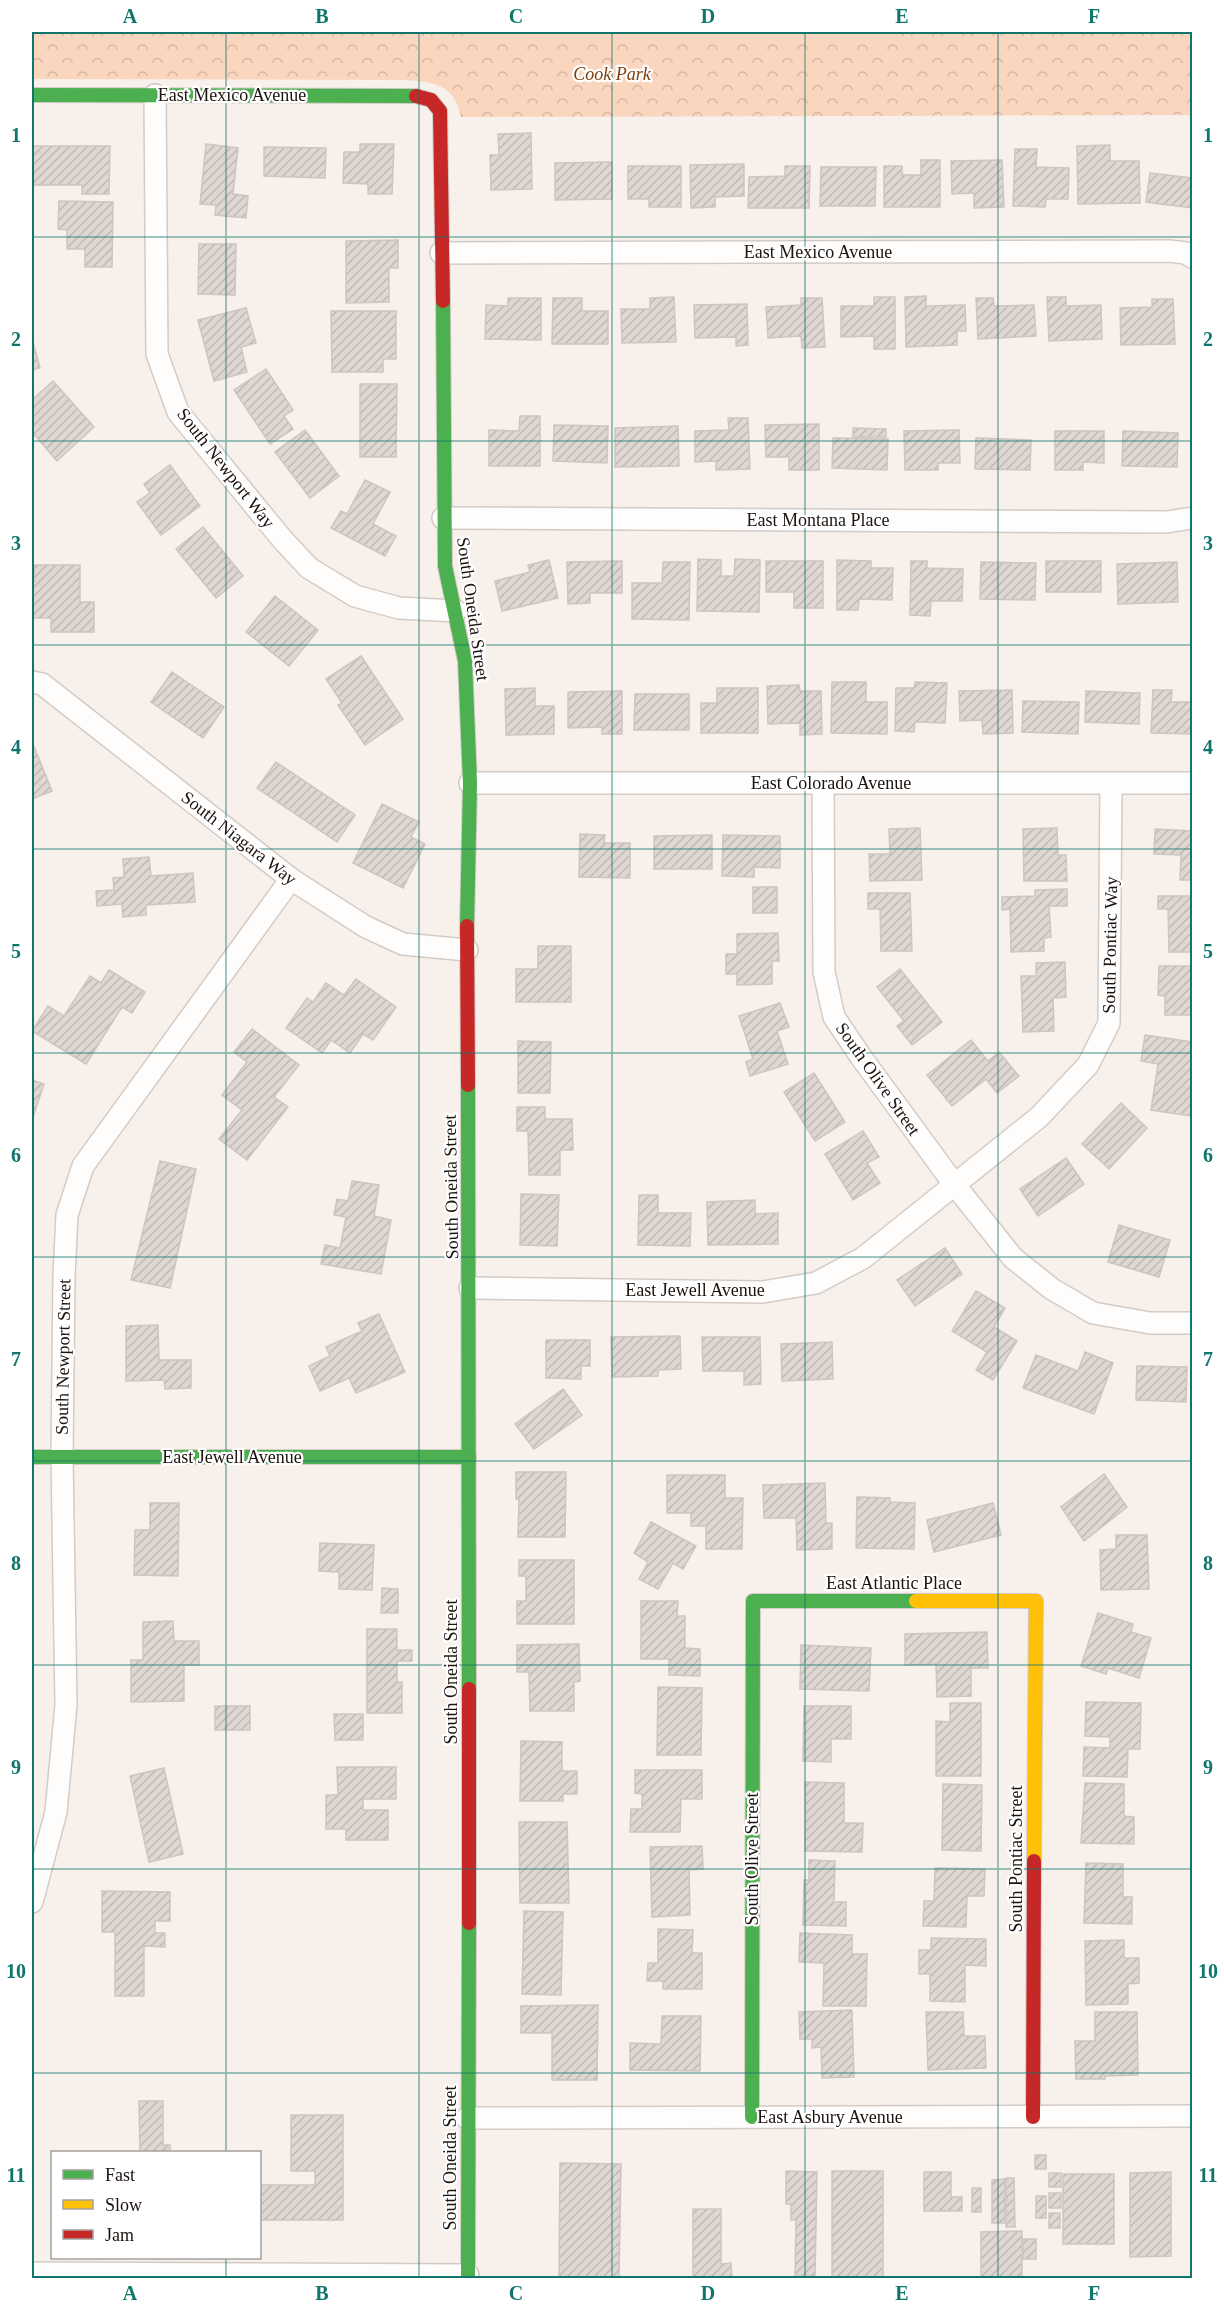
<svg xmlns="http://www.w3.org/2000/svg" width="1224" height="2310" viewBox="0 0 1224 2310" font-family="'Times New Roman',serif">
<style>
.forest{fill:url(#forest-crowns)}
.pitch{fill:#fbd6bf}
.building{fill:url(#building-hatch);stroke:#cdc5c0;stroke-width:1.5}
.lines{fill:none;stroke-linecap:round;stroke-linejoin:round}
.street-casing{stroke:#d3cbc6;stroke-width:24}
.fast-casing{stroke:#d3cbc6;stroke-width:16}
.slow-casing{stroke:#d3cbc6;stroke-width:16}
.jam-casing{stroke:#d3cbc6;stroke-width:16}
.street{stroke:#fefdfc;stroke-width:21}
.fast{stroke:#4caf50;stroke-width:14}
.slow{stroke:#ffc107;stroke-width:14}
.jam{stroke:#c62828;stroke-width:14}
.grid{fill:none;stroke:#0f766e;stroke-width:1.5;stroke-opacity:0.55}
.labels{text-anchor:middle;dominant-baseline:central;stroke-width:4.5;stroke-linejoin:round;paint-order:stroke}
.park-label{font-size:18px;font-style:italic;fill:#80400c;stroke:#fff}
.street-label{font-size:18px;fill:#1c130e;stroke:#fff}
.neatline{fill:none;stroke:#0f766e;stroke-width:2}
.grid-label{font-size:20px;text-anchor:middle;font-weight:bold;fill:#0f766e}
</style>
<defs>
<pattern id="forest-crowns" width="20" height="18" patternUnits="userSpaceOnUse" patternTransform="scale(1.5)"><rect width="20" height="18" fill="#fbd6bf"/><path d="M2 6a3 3 0 1 1 6 0M12 15a3 3 0 1 1 6 0" fill="none" stroke="#d7b7a3"/></pattern>
<pattern id="building-hatch" width="6" height="6" patternUnits="userSpaceOnUse" patternTransform="scale(1.5)"><rect width="6" height="6" fill="#dfd7d2"/><path d="M-1 1l2-2M0 6l6-6M5 7l2-2" fill="none" stroke="#bfb8b3"/></pattern>
</defs>
<rect width="100%" height="100%" fill="#f8f0eb"/>
<path class="forest" d="M32 32H1192V115L461 117C454 83 433 82 403 80L32 79Z"/>
<path class="pitch" d="M464 32H890V45L464 35Z"/>
<g class="building">
<path d="M531 133 532 189 491 190 490 155H499L498 134Z"/>
<path d="M206 144 238 148 233 194 248 196 246 218 215 215 216 205 200 204Z"/>
<path d="M360 144H394L392 194H368V184L343 183 344 152H360Z"/>
<path d="M1110 145V161H1139L1140 203 1078 204 1077 146Z"/>
<path d="M32 146H110L109 194H82V185H32Z"/>
<path d="M264 147 326 148 325 178 264 176Z"/>
<path d="M1015 149H1037L1036 167 1069 168 1068 199H1046L1045 207 1013 206Z"/>
<path d="M921 160H940V207H884V166H902V175H921Z"/>
<path d="M1002 160 1004 207 974 208V193L952 194 951 161Z"/>
<path d="M612 162V199L555 200V163Z"/>
<path d="M744 164V196L715 197V207L691 208 690 165Z"/>
<path d="M628 166H681V207H649V199H628Z"/>
<path d="M785 166H810L809 208H748L749 177 785 176Z"/>
<path d="M821 167H876L875 206H820Z"/>
<path d="M1150 173 1192 178V208L1146 202Z"/>
<path d="M59 201 113 202 112 267H85V249H67V230L58 229Z"/>
<path d="M398 240V268H389V302L346 303V241Z"/>
<path d="M199 244H236L235 295 198 294Z"/>
<path d="M926 296V306L965 305 966 331H957V345L906 347 905 297Z"/>
<path d="M674 297 676 342 622 343 621 309H650V298Z"/>
<path d="M874 297H895V349H874V336L841 337V306H874Z"/>
<path d="M1047 297H1066V306L1101 305 1102 339 1049 341Z"/>
<path d="M508 298H541V340L485 339 486 305 508 306Z"/>
<path d="M553 298H582V311H608V344H552Z"/>
<path d="M801 298H822L825 347 802 348 801 336 768 338 766 307 801 305Z"/>
<path d="M976 298H993L994 306 1034 305 1036 336 978 339Z"/>
<path d="M1152 299H1173L1175 344 1121 345 1120 308 1152 307Z"/>
<path d="M747 304 748 345 736 346V337L695 338 694 305Z"/>
<path d="M246 308 256 343 241 347 247 372 214 381 198 320Z"/>
<path d="M331 311H396V359H383V372H332Z"/>
<path d="M32 338 40 368 32 370Z"/>
<path d="M266 369 293 410 284 416 293 429 270 444 234 390Z"/>
<path d="M53 381 94 427 57 461 32 432V400Z"/>
<path d="M360 384H397L396 457H360Z"/>
<path d="M520 416H540V466H489V430L519 431Z"/>
<path d="M728 418H748L750 469 716 470V461L695 462V431L729 430Z"/>
<path d="M819 424V470H789V457H766L765 425Z"/>
<path d="M554 425 608 426 607 463 553 461Z"/>
<path d="M678 426 679 466 615 467V428Z"/>
<path d="M853 428 886 429V437H853Z"/>
<path d="M305 430 339 476 310 498 275 452Z"/>
<path d="M959 430 960 463H938V470H905L904 431Z"/>
<path d="M1055 431H1104V463L1083 462V470H1055Z"/>
<path d="M1123 431 1178 433 1177 467 1122 466Z"/>
<path d="M833 438 888 439 887 470 832 468Z"/>
<path d="M976 438 1031 440 1030 470 975 469Z"/>
<path d="M170 465 200 506 161 535 137 502 150 493 144 484Z"/>
<path d="M365 480 390 492 373 524 396 536 385 556 331 528 341 511 347 514Z"/>
<path d="M203 527 243 576 216 598 176 549Z"/>
<path d="M698 559 721 560V576H734L735 559 760 560 759 612 697 611Z"/>
<path d="M549 560 558 598 502 611 495 581 530 572 528 565Z"/>
<path d="M837 560 871 561V568H893L892 600 859 599 858 610H837Z"/>
<path d="M622 561V593H590V603L568 604 567 562Z"/>
<path d="M766 561H823V608H794V592H766Z"/>
<path d="M911 561H927V568L963 569 962 601H931L930 616 910 615Z"/>
<rect x="1046" y="561" width="55" height="31"/>
<path d="M663 562H690L689 620 632 619V583H662Z"/>
<path d="M981 562 1036 563 1035 600 980 599Z"/>
<path d="M1177 562 1178 602 1118 604 1117 564Z"/>
<path d="M34 565H80V602H94V632H51V618H32V581H34Z"/>
<path d="M275 596 318 630 289 666 246 632Z"/>
<path d="M361 656 403 719 365 745 338 705 342 703 326 679Z"/>
<path d="M172 672 224 707 203 738 151 702Z"/>
<path d="M832 682H866V702H887V734L831 733Z"/>
<path d="M915 682 947 683 945 723 915 722 914 732 895 731 896 688H914Z"/>
<path d="M799 685 800 691H821L822 734 800 735V723L768 724 767 686Z"/>
<path d="M535 688V706H554V734L506 735 505 689Z"/>
<path d="M717 688H758V733H701V703H717Z"/>
<path d="M1012 690 1013 733 983 734 982 720 960 721 959 691Z"/>
<path d="M1153 690H1172L1171 702H1192V734L1151 733Z"/>
<path d="M622 691V734H602V727L568 728V692Z"/>
<path d="M1086 691 1140 693 1139 724 1085 722Z"/>
<path d="M635 694H689V730H634Z"/>
<path d="M1023 701 1079 702 1078 734 1022 732Z"/>
<path d="M33 744 52 791 32 799V745Z"/>
<path d="M276 762 355 815 337 842 257 788Z"/>
<path d="M382 804 419 822 411 837 425 844 403 888 353 863Z"/>
<path d="M920 828 922 880 870 881 869 854H890L889 829Z"/>
<path d="M1057 828 1058 855H1066L1067 881H1024L1023 829Z"/>
<path d="M1155 829 1192 831V880H1180L1181 855 1154 854Z"/>
<path d="M580 834 605 835 604 843H630V878L579 877Z"/>
<path d="M712 835V869H654V836Z"/>
<path d="M723 835 780 836V868L754 867V877L722 876Z"/>
<path d="M149 857 151 876 193 873 195 902 146 905V915L123 917 122 904 97 906 96 891 114 890 113 878 124 877 123 859Z"/>
<rect x="753" y="887" width="24" height="26"/>
<path d="M1067 889V906H1049L1051 937 1044 938V951L1011 952 1010 909 1002 910V897L1035 896V890Z"/>
<path d="M868 893H910L912 951H881L880 909H868Z"/>
<path d="M1158 896H1192V952H1169L1168 909H1158Z"/>
<path d="M778 933 779 961H772V984L737 985V974H726V954H737V934Z"/>
<path d="M538 946H571V1002H516V969H538Z"/>
<path d="M1065 962 1066 997 1053 998 1054 1031 1023 1032 1021 976H1036V963Z"/>
<path d="M1159 966H1192V1015H1165V996L1158 995Z"/>
<path d="M900 969 942 1022 912 1045 897 1026 904 1021 877 987Z"/>
<path d="M109 970 145 992 132 1013 122 1007 86 1064 32 1031 48 1006 64 1016 90 976 101 983Z"/>
<path d="M356 979 396 1007 373 1040 363 1034 350 1053 331 1040 322 1053 286 1028 307 998 313 1002 326 983 344 995Z"/>
<path d="M780 1003 789 1027 777 1031 788 1064 750 1076 746 1062 753 1059 739 1016Z"/>
<path d="M252 1029 299 1065 274 1097 288 1107 247 1160 219 1139 242 1110 222 1095 247 1062 234 1052Z"/>
<path d="M1145 1035 1192 1042 1191 1116 1151 1110 1158 1064 1141 1061Z"/>
<path d="M971 1040 988 1061 999 1052 1019 1076 997 1093 986 1079 952 1106 927 1075Z"/>
<path d="M518 1041 551 1042 550 1093H518Z"/>
<path d="M814 1073 845 1122 815 1141 784 1092Z"/>
<path d="M32 1080 44 1084 32 1120Z"/>
<path d="M1121 1103 1147 1128 1109 1169 1082 1144Z"/>
<path d="M517 1107H545V1119H572L573 1150H560V1175H529L528 1131H517Z"/>
<path d="M863 1131 879 1157 867 1163 880 1183 853 1200 825 1154Z"/>
<path d="M1066 1158 1084 1184 1038 1216 1020 1189Z"/>
<path d="M160 1161 196 1169 170 1288 131 1280Z"/>
<path d="M352 1181 379 1185 374 1216 391 1220 381 1274 321 1264 325 1245 340 1248 346 1217 334 1215 337 1199 348 1201Z"/>
<path d="M521 1194 559 1195 557 1246 520 1245Z"/>
<path d="M639 1195H658V1213H691L690 1246 638 1245Z"/>
<path d="M755 1200V1214L778 1213V1244L708 1245 707 1202Z"/>
<path d="M1119 1225 1170 1240 1159 1277 1108 1262Z"/>
<path d="M945 1248 962 1274 915 1306 897 1280Z"/>
<path d="M976 1291 1005 1308 994 1327 1017 1341 993 1380 976 1370 987 1352 952 1331Z"/>
<path d="M379 1314 405 1372 356 1393 349 1378 320 1391 309 1366 330 1356 326 1347 362 1331 358 1323Z"/>
<path d="M158 1325 159 1360H191V1388L165 1389 164 1380 126 1381V1326Z"/>
<path d="M680 1336 681 1369 658 1370V1376L612 1377 611 1337Z"/>
<path d="M702 1337H760L761 1384 744 1385V1371H703Z"/>
<path d="M546 1340H590V1366H581V1379L546 1378Z"/>
<path d="M832 1342 833 1379 782 1381 781 1344Z"/>
<path d="M1085 1352 1113 1363 1094 1414 1023 1388 1036 1355 1078 1371Z"/>
<path d="M1137 1366 1187 1367 1186 1402 1136 1400Z"/>
<path d="M563 1389 582 1415 534 1449 515 1424Z"/>
<path d="M516 1472H566L565 1537H518L519 1499H516Z"/>
<path d="M1104 1474 1127 1507 1084 1541 1061 1507Z"/>
<path d="M667 1475H725V1498H743L742 1549H706V1526H691V1513H667Z"/>
<path d="M825 1483 826 1523H832V1549L797 1550 796 1518H764L763 1485Z"/>
<path d="M857 1497 890 1498V1502L915 1503 914 1549 856 1548Z"/>
<path d="M150 1503H179L178 1576 134 1575 135 1530H150Z"/>
<path d="M993 1503 1001 1535 934 1552 927 1520Z"/>
<path d="M651 1522 696 1546 683 1569 673 1563 658 1589 639 1579 648 1562 634 1553Z"/>
<path d="M1116 1535H1147L1149 1589 1101 1590 1100 1550 1116 1549Z"/>
<path d="M320 1543 374 1545 372 1590 339 1589V1572L319 1571Z"/>
<path d="M519 1560H574V1624H517V1601H526V1576H519Z"/>
<path d="M382 1588 398 1589V1613H381Z"/>
<path d="M641 1601H678L677 1616H685V1648L700 1649V1676L669 1675V1659H641Z"/>
<path d="M1098 1613 1133 1624 1131 1632 1151 1638 1139 1678 1108 1668 1106 1674 1081 1666Z"/>
<path d="M173 1621 174 1641H199V1665H184V1701L131 1702V1660H143V1622Z"/>
<path d="M367 1629H397V1650H412V1661H397V1682H402V1713H367Z"/>
<path d="M987 1632 988 1668H971V1696L937 1697 936 1664 905 1665V1634Z"/>
<path d="M579 1644 580 1681 574 1682V1711H530L529 1672H517V1645Z"/>
<path d="M801 1645 871 1648 869 1691 800 1689Z"/>
<path d="M658 1687 702 1688 701 1755H657Z"/>
<path d="M1086 1702 1141 1703 1140 1749H1128L1127 1777 1083 1776 1084 1747 1110 1748V1737L1085 1736Z"/>
<path d="M950 1703H981V1776H936V1721L950 1722Z"/>
<rect x="215" y="1706" width="35" height="24"/>
<path d="M804 1706H851V1739H831V1762L803 1761Z"/>
<path d="M334 1714H363V1740H335Z"/>
<path d="M521 1741 562 1742V1771H577V1794H563V1801H520Z"/>
<path d="M337 1767H396V1799H363V1810H388V1840H346V1829H326V1795H338Z"/>
<path d="M164 1768 183 1854 149 1862 130 1776Z"/>
<path d="M635 1770H702V1799H681L680 1832H630L631 1809H642V1794L635 1793Z"/>
<path d="M805 1782 844 1783V1823H863L862 1852 805 1851Z"/>
<path d="M1085 1783 1124 1784V1816L1134 1817V1844L1081 1843Z"/>
<path d="M943 1784 982 1785 981 1851 942 1850Z"/>
<path d="M519 1822H567L569 1903H520Z"/>
<path d="M702 1846 703 1869 689 1870 690 1915 652 1917 650 1847Z"/>
<path d="M809 1860 835 1861 834 1902H846V1926L803 1925 804 1880H809Z"/>
<path d="M1086 1863 1123 1864V1897H1132V1924L1084 1923Z"/>
<path d="M935 1868 985 1869 984 1896H967L966 1927 923 1926 924 1901H934Z"/>
<path d="M102 1891 170 1892V1921H155V1933H165V1947L144 1946V1996H115V1932H102Z"/>
<path d="M524 1911 563 1912 561 1995 522 1994Z"/>
<path d="M658 1929 693 1930 692 1953H702V1989H663V1981H647L648 1963H658Z"/>
<path d="M800 1933 852 1935V1954H867L866 2006H823L824 1963 799 1962Z"/>
<path d="M931 1938 986 1939V1966L965 1965V2002L930 2001V1974H919V1950H931Z"/>
<path d="M1124 1940V1958H1139V1983L1128 1984V2004L1086 2005 1085 1941Z"/>
<path d="M598 2005 597 2080H552V2033H521V2006Z"/>
<path d="M852 2010 854 2077 822 2078 821 2047 812 2048V2039H800L799 2012Z"/>
<path d="M926 2012H963L964 2036H985L986 2068 928 2070Z"/>
<path d="M1095 2012H1137L1138 2075 1105 2076V2079H1076L1075 2041H1095Z"/>
<path d="M662 2016H701L700 2071 630 2070V2043L661 2044Z"/>
<path d="M139 2101H163V2145H170V2152H140Z"/>
<path d="M291 2115H343V2220H260V2185H315V2171H291Z"/>
<rect x="1035" y="2155" width="11" height="14"/>
<path d="M560 2163 621 2164 619 2278H559Z"/>
<path d="M786 2171 817 2172 815 2276H795L796 2220H791V2204H786Z"/>
<rect x="832" y="2171" width="51" height="106"/>
<path d="M924 2172H951V2197H962V2211H924Z"/>
<path d="M1171 2172V2256L1130 2257V2173Z"/>
<rect x="1049" y="2173" width="12" height="14"/>
<rect x="1063" y="2174" width="51" height="70"/>
<path d="M1006 2178H1014L1015 2227H1006Z"/>
<path d="M1005 2179V2223H992V2180Z"/>
<rect x="972" y="2188" width="9" height="24"/>
<rect x="1049" y="2193" width="12" height="15"/>
<rect x="1036" y="2196" width="10" height="22"/>
<path d="M693 2209H721V2264L731 2263 732 2278H693Z"/>
<rect x="1049" y="2213" width="11" height="15"/>
<path d="M1022 2231V2278H981V2232Z"/>
<rect x="1023" y="2239" width="13" height="20"/>
<rect x="832" y="2277" width="51" height="1"/>
</g>
<g class="lines">
<defs>
<g id="street">
<path d="M155 95 157 354 178 412 282 539 309 568 355 596 399 608 456 611"/>
<path d="M441 253 1169 251 1186 253 1192 257"/>
<path d="M443 518 1167 522 1192 518"/>
<path d="M32 682 42 684 291 879 366 927 403 944 467 950"/>
<path d="M470 783H1192"/>
<path d="M823 783 824 972 834 1017 861 1057 954 1184 1013 1258 1052 1289 1093 1313 1150 1323H1192"/>
<path d="M470 1288 763 1292 816 1283 863 1258 1039 1117 1088 1065 1109 1023 1111 784"/>
<path d="M32 1902 56 1812 66 1705 62 1457 64 1276 67 1215 83 1166 291 879"/>
<path d="M467 2118 1192 2116"/>
<path d="M32 2273 468 2275"/>
</g>
<g id="fast">
<path d="M32 95 416 96"/>
<path d="M443 301 445 566 465 661 470 783 467 926"/>
<path d="M468 1085 469 1689"/>
<path d="M32 1457H469"/>
<path d="M752 2117 753 1601H916"/>
<path d="M468 2278 469 1923"/>
</g>
<path id="slow" d="M916 1601H1036L1034 1861"/>
<g id="jam">
<path d="M416 96 431 100 440 111 443 301"/>
<path d="M467 926 468 1085"/>
<path d="M469 1923V1689"/>
<path d="M1033 2117 1034 1861"/>
</g>
</defs>
<use href="#street" class="street-casing"/>
<use href="#fast" class="fast-casing"/>
<use href="#slow" class="slow-casing"/>
<use href="#jam" class="jam-casing"/>
<use href="#street" class="street"/>
<use href="#fast" class="fast"/>
<use href="#slow" class="slow"/>
<use href="#jam" class="jam"/>
</g>
<path class="grid" d="M226 32V2152M419 32V2278M612 32V2278M805 32V2278M998 32V2278M32 237H1192M32 441H1192M32 645H1192M32 849H1192M32 1053H1192M32 1257H1192M32 1461H1192M32 1665H1192M32 1869H1192M32 2073H1192M226 2258V2278"/>
<g class="labels">
<g class="park-label">
<text x="612" y="74">Cook Park</text>
</g>
<g class="street-label">
<text x="232" y="95">East Mexico Avenue</text>
<text x="818" y="252">East Mexico Avenue</text>
<text transform="translate(226 468) rotate(52)">South Newport Way</text>
<text x="818" y="520">East Montana Place</text>
<text transform="translate(473 609) rotate(82)">South Oneida Street</text>
<text x="831" y="783">East Colorado Avenue</text>
<text transform="translate(239 838) rotate(38)">South Niagara Way</text>
<text transform="translate(1110 945) rotate(-89)">South Pontiac Way</text>
<text transform="translate(878 1079) rotate(55)">South Olive Street</text>
<text transform="translate(451 1187) rotate(-91)">South Oneida Street</text>
<text x="695" y="1290">East Jewell Avenue</text>
<text transform="translate(63 1357) rotate(-89)">South Newport Street</text>
<text x="232" y="1457">East Jewell Avenue</text>
<text x="894" y="1583">East Atlantic Place</text>
<text transform="translate(451 1672) rotate(-90)">South Oneida Street</text>
<text transform="translate(752 1859) rotate(-90)">South Olive Street</text>
<text transform="translate(1016 1859) rotate(-90)">South Pontiac Street</text>
<text x="830" y="2117">East Asbury Avenue</text>
<text transform="translate(450 2158) rotate(-90)">South Oneida Street</text>
</g>
</g>
<rect width="1224" height="2310" fill="none" stroke="#ffffff" stroke-width="66"/>
<rect x="51" y="2151" width="210" height="108" fill="#ffffff" stroke="#a4a19f" stroke-width="1.5"/>
<rect x="63" y="2170" width="30" height="9" fill="#4caf50" stroke="#a4a19f" stroke-width="1.5"/>
<text x="105" y="2181" font-size="18" fill="#1c130e">Fast</text>
<rect x="63" y="2200" width="30" height="9" fill="#ffc107" stroke="#a4a19f" stroke-width="1.5"/>
<text x="105" y="2211" font-size="18" fill="#1c130e">Slow</text>
<rect x="63" y="2230" width="30" height="9" fill="#c62828" stroke="#a4a19f" stroke-width="1.5"/>
<text x="105" y="2241" font-size="18" fill="#1c130e">Jam</text>
<rect x="33" y="33" width="1158" height="2244" class="neatline"/>
<g class="grid-label">
<text x="130" y="23">A</text>
<text x="322" y="23">B</text>
<text x="516" y="23">C</text>
<text x="708" y="23">D</text>
<text x="902" y="23">E</text>
<text x="1094" y="23">F</text>
<text x="16" y="142">1</text>
<text x="1208" y="142">1</text>
<text x="16" y="346">2</text>
<text x="1208" y="346">2</text>
<text x="16" y="550">3</text>
<text x="1208" y="550">3</text>
<text x="16" y="754">4</text>
<text x="1208" y="754">4</text>
<text x="16" y="958">5</text>
<text x="1208" y="958">5</text>
<text x="16" y="1162">6</text>
<text x="1208" y="1162">6</text>
<text x="16" y="1366">7</text>
<text x="1208" y="1366">7</text>
<text x="16" y="1570">8</text>
<text x="1208" y="1570">8</text>
<text x="16" y="1774">9</text>
<text x="1208" y="1774">9</text>
<text x="16" y="1978">10</text>
<text x="1208" y="1978">10</text>
<text x="16" y="2182">11</text>
<text x="1208" y="2182">11</text>
<text x="130" y="2300">A</text>
<text x="322" y="2300">B</text>
<text x="516" y="2300">C</text>
<text x="708" y="2300">D</text>
<text x="902" y="2300">E</text>
<text x="1094" y="2300">F</text>
</g>
</svg>
